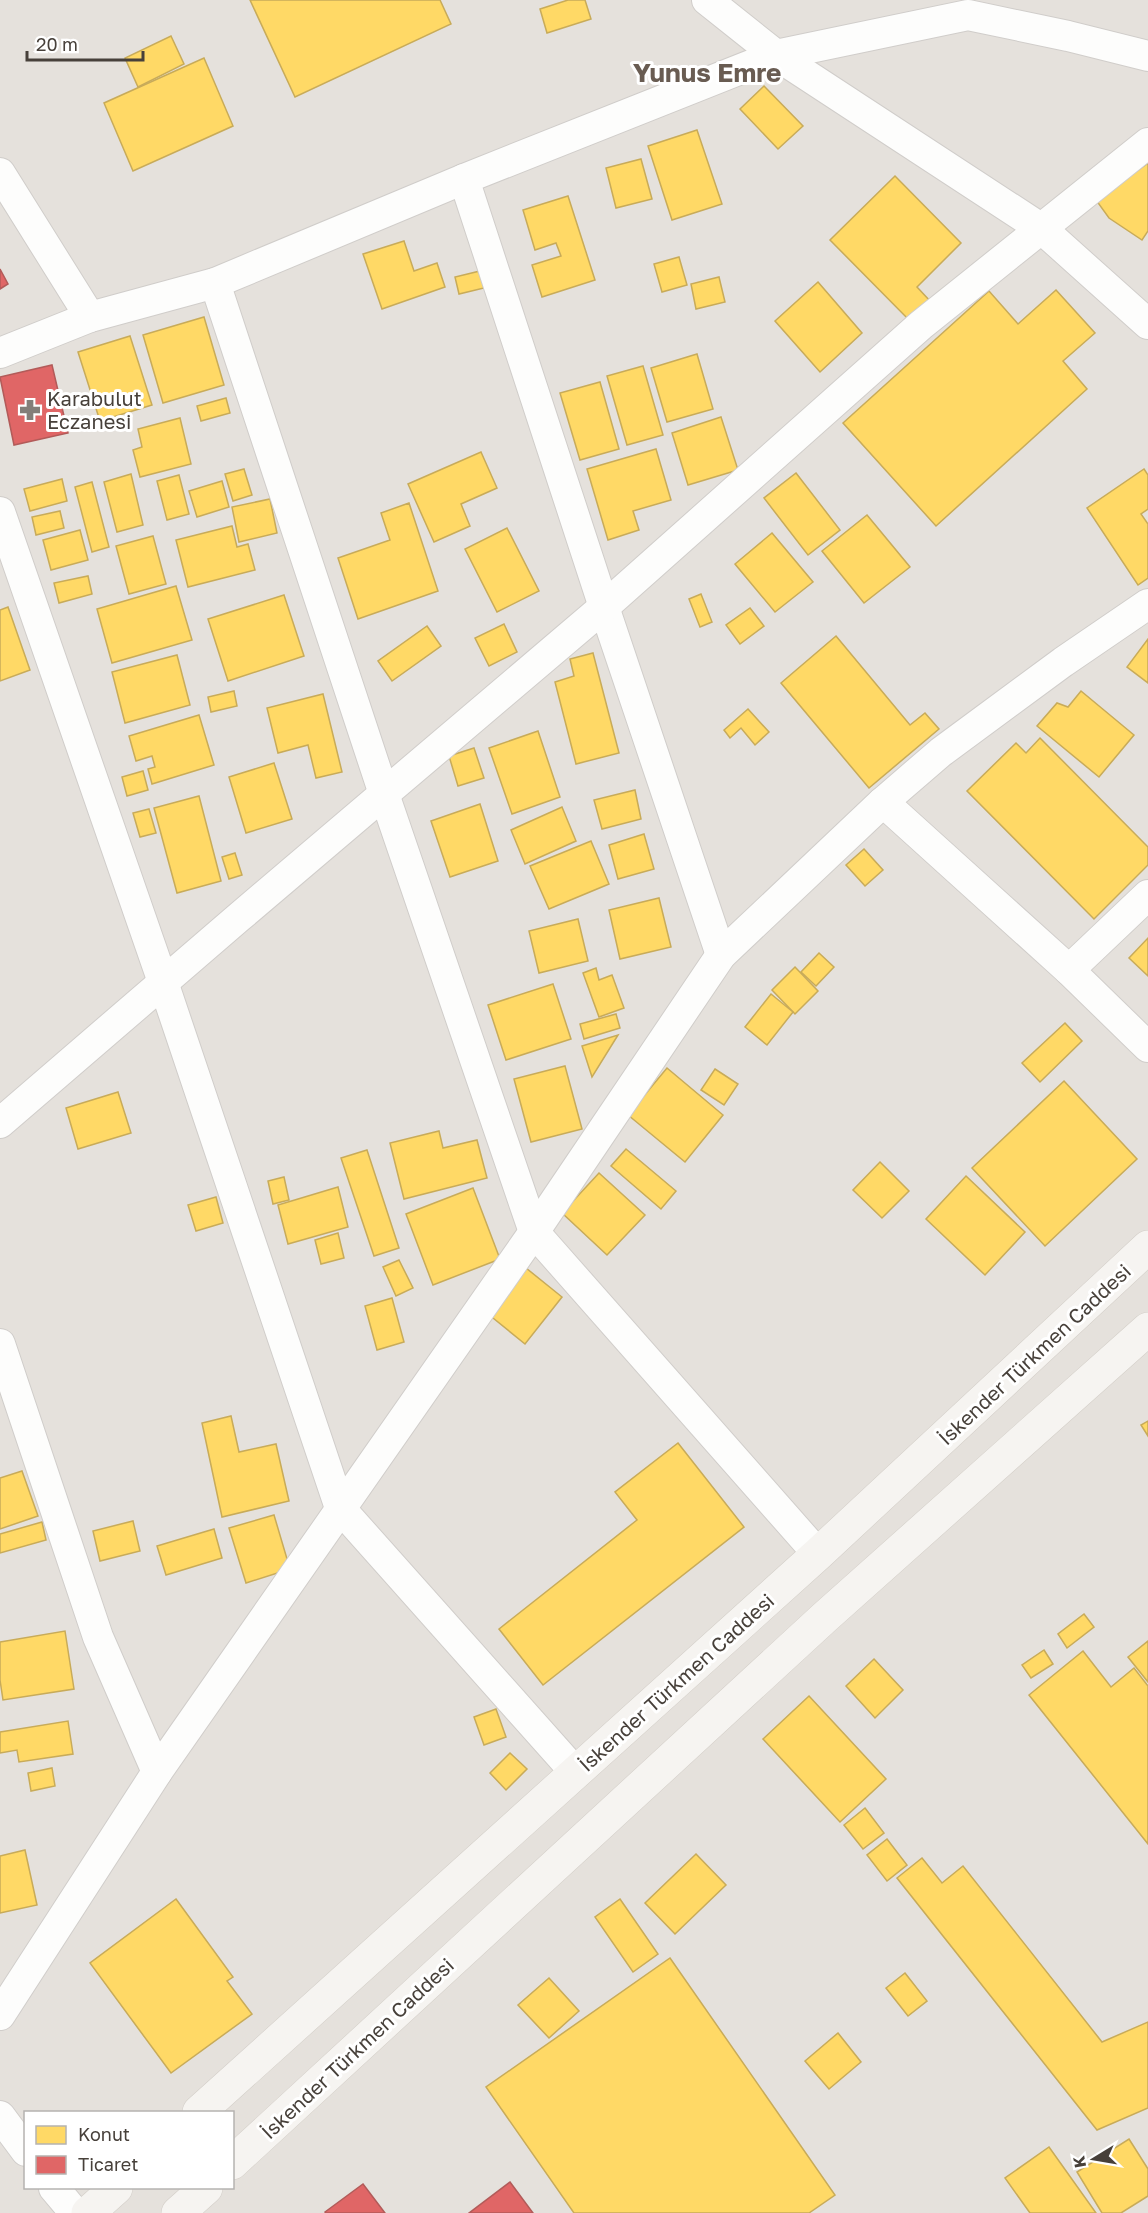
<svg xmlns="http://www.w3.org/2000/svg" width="1148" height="2213" viewBox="0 0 1148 2213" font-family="'Golos Text',sans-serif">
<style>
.residential{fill:#e5e1dc;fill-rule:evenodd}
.homes{fill:#ffd966;stroke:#c8ab59;stroke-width:1.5}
.shops{fill:#e06666;stroke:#b25b59;stroke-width:1.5}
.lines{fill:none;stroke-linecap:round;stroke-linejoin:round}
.minor-casing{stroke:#d0cdca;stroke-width:32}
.secondary-casing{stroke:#d3cec8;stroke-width:34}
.minor{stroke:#fdfdfc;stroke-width:30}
.secondary{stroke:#f6f4f1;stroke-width:33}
.labels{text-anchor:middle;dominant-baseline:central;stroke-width:6;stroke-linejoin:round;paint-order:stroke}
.poi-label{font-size:20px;fill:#47403a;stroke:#fff;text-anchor:start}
.street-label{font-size:20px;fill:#47403a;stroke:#fff}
.district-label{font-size:26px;font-weight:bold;fill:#695c52;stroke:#fff}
</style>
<rect width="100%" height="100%" fill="#f2f0ed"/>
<path class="residential" d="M0 0H1148V2213H0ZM26 2112H232V2188H26Z"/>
<g class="homes">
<path d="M250 0H440L451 24 295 97Z"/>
<path d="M568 0H585L591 19 547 33 540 9Z"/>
<path d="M171 36 184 64 138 87 125 58Z"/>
<path d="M204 58 233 126 133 171 104 103Z"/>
<path d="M764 86 803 126 778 149 740 109Z"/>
<path d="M697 130 722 204 672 220 648 146Z"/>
<path d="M641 159 652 199 616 208 606 168Z"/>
<path d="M1148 163V231L1142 240 1109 218 1096 200Z"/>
<path d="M895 176 961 243 917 287 931 302 911 322 830 240Z"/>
<path d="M568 196 595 280 542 297 532 265 561 256 556 243 535 250 523 210Z"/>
<path d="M404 241 414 271 437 263 445 287 382 309 363 254Z"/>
<path d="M679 257 687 285 662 292 654 264Z"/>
<path d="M480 271 484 288 459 294 455 277Z"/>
<path d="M719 277 725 302 696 309 691 284Z"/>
<path d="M818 282 862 333 820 372 775 321Z"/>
<path d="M1056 290 1095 333 1063 361 1087 389 936 526 843 423 989 291 1018 324Z"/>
<path d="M204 317 224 385 163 403 143 335Z"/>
<path d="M130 336 152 405 100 421 78 352Z"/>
<path d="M697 354 713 409 667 422 651 368Z"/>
<path d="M643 366 663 435 627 445 607 376Z"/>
<path d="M600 382 619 449 580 460 560 393Z"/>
<path d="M226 398 230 413 201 421 197 406Z"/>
<path d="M721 417 738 470 688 485 672 433Z"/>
<path d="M180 418 191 464 140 477 133 450 142 447 138 429Z"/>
<path d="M656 449 671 500 633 511 639 530 608 540 587 469Z"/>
<path d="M481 452 497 488 461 504 470 526 434 542 408 484Z"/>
<path d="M244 469 252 495 233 501 225 474Z"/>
<path d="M1144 469 1148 475V509L1141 514 1148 524V578L1138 585 1087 508Z"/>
<path d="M796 473 840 530 808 555 764 498Z"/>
<path d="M131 474 143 525 117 532 104 482Z"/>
<path d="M179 475 189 514 167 520 157 481Z"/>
<path d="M62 479 67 501 30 511 24 489Z"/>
<path d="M222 481 229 507 197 517 189 491Z"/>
<path d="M92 482 109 547 92 552 75 487Z"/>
<path d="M270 499 277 533 239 542 232 507Z"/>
<path d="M409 503 438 591 358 619 338 558 390 540 381 513Z"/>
<path d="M60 511 64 528 36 535 32 517Z"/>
<path d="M867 515 910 567 864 603 822 551Z"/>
<path d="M232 526 237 547 248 544 255 570 188 587 176 540Z"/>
<path d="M507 528 539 591 497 612 465 549Z"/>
<path d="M80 530 88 560 51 570 43 540Z"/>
<path d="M772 533 813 582 775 612 735 564Z"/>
<path d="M153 536 166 584 129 594 116 546Z"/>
<path d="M88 576 92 594 59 603 54 583Z"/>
<path d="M176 586 192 640 112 663 97 609Z"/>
<path d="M701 594 712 622 700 627 689 599Z"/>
<path d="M284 595 304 656 228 681 208 619Z"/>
<path d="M8 607 30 670 0 681V610Z"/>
<path d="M750 608 764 626 740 644 726 625Z"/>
<path d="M504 624 517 652 489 666 475 638Z"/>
<path d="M427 626 441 646 392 681 378 661Z"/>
<path d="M836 636 910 725 925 713 939 729 869 788 781 683Z"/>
<path d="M1148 639V683L1127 667Z"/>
<path d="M593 653 619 753 576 764 555 682 574 676 570 659Z"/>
<path d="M177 655 190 705 125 723 112 672Z"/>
<path d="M234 691 237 706 211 712 208 697Z"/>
<path d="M1081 691 1134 735 1099 777 1037 726 1057 703 1068 707Z"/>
<path d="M323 694 342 772 316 778 308 745 278 753 267 708Z"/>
<path d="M748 709 769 732 755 745 741 728 730 738 724 730Z"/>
<path d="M199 715 214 765 152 784 148 769 155 767 152 756 136 761 129 736Z"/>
<path d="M538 731 560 797 512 814 489 748Z"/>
<path d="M1040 738 1148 847V865L1094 919 967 791 1016 743 1026 753Z"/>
<path d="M474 748 484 778 458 786 449 756Z"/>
<path d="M274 763 292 819 246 833 229 777Z"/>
<path d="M143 771 148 790 127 796 122 777Z"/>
<path d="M635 790 641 819 602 829 594 800Z"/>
<path d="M199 796 221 881 177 893 154 808Z"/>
<path d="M480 804 498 861 450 877 431 821Z"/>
<path d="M562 807 576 841 525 864 511 830Z"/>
<path d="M149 809 156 833 140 837 133 813Z"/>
<path d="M644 834 654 869 618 879 609 845Z"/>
<path d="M591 841 609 884 549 909 530 866Z"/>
<path d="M864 849 883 870 865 886 846 865Z"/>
<path d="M235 853 242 875 229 879 222 857Z"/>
<path d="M659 898 671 947 620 959 609 910Z"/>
<path d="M578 919 588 961 539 973 529 931Z"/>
<path d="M1148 938V976L1129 958Z"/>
<path d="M819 953 834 967 816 986 801 972Z"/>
<path d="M795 967 818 991 795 1014 772 990Z"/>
<path d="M596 968 599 980 612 975 624 1008 599 1017 583 973Z"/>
<path d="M553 984 571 1039 506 1060 488 1005Z"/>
<path d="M771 994 793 1012 767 1045 745 1027Z"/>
<path d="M616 1014 620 1028 584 1039 580 1024Z"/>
<path d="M1065 1023 1082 1041 1040 1082 1022 1063Z"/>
<path d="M618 1035 592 1077 582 1046Z"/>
<path d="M565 1066 582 1129 531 1142 514 1079Z"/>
<path d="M667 1068 723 1115 685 1162 628 1115Z"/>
<path d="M715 1069 738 1084 724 1105 701 1090Z"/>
<path d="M1064 1081 1137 1159 1045 1246 972 1168Z"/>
<path d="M118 1092 131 1133 78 1149 66 1108Z"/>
<path d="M439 1131 443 1148 477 1140 487 1178 404 1199 390 1143Z"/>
<path d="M626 1149 676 1191 661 1209 611 1166Z"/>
<path d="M367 1150 399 1248 374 1256 341 1158Z"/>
<path d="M880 1162 909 1191 882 1218 853 1190Z"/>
<path d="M599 1173 645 1215 607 1255 562 1213Z"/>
<path d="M966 1176 1025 1232 985 1275 926 1219Z"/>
<path d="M284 1177 289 1200 273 1204 268 1181Z"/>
<path d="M338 1187 348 1227 288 1244 278 1205Z"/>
<path d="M473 1188 500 1259 433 1285 406 1214Z"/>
<path d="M216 1197 223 1223 196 1231 188 1205Z"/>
<path d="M338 1233 344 1258 321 1264 315 1240Z"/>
<path d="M399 1260 413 1288 396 1296 383 1267Z"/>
<path d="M526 1268 562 1297 525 1344 488 1314Z"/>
<path d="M392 1298 404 1342 377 1350 365 1306Z"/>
<path d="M231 1416 239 1452 276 1444 289 1501 222 1517 202 1423Z"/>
<path d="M1148 1421V1436L1141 1425Z"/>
<path d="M678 1443 744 1527 543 1685 499 1629 637 1520 615 1492Z"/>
<path d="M22 1471 38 1516 0 1529V1478Z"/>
<path d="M274 1515 290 1569 246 1583 229 1528Z"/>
<path d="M133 1521 140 1551 100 1561 93 1531Z"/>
<path d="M42 1522 46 1540 0 1553V1534Z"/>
<path d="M214 1529 222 1558 166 1575 157 1546Z"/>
<path d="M1084 1614 1094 1627 1067 1648 1058 1634Z"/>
<path d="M65 1631 74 1689 3 1700 0 1680V1642Z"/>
<path d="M1148 1641V1682L1128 1657Z"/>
<path d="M1044 1650 1053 1664 1031 1678 1022 1665Z"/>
<path d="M1083 1651 1111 1687 1134 1668 1148 1686V1844L1029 1695Z"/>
<path d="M874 1659 903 1690 875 1718 846 1686Z"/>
<path d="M809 1696 886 1779 840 1822 763 1739Z"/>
<path d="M496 1709 506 1737 484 1745 474 1717Z"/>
<path d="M68 1721 73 1754 19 1762 17 1750 0 1753V1732Z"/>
<path d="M510 1753 527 1769 506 1790 490 1773Z"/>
<path d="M52 1768 55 1786 31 1791 28 1773Z"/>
<path d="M865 1808 884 1833 863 1849 844 1825Z"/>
<path d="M887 1839 907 1865 887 1881 867 1855Z"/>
<path d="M25 1850 37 1905 0 1913V1856Z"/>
<path d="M696 1854 726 1885 675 1934 645 1903Z"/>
<path d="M922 1858 942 1883 963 1866 1102 2042 1148 2022V2108L1097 2130 897 1878Z"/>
<path d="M176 1899 233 1977 227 1981 252 2014 171 2073 90 1963Z"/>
<path d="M620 1899 658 1954 633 1972 595 1917Z"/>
<path d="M670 1958 835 2195 809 2213H574L486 2087Z"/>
<path d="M905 1973 927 2001 908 2016 886 1988Z"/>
<path d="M549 1978 579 2011 549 2038 518 2005Z"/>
<path d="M838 2033 861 2062 829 2089 805 2061Z"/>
<path d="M1129 2139 1148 2169V2196L1121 2213H1102L1077 2172Z"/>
<path d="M1049 2147 1096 2213H1030L1005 2178Z"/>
</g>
<g class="shops">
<path d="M0 269 8 284 0 289Z"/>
<path d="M52 365 68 433 14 445 0 377Z"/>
<path d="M510 2182 533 2213H469Z"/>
<path d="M363 2184 385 2213H326L325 2212Z"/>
</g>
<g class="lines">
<defs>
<g id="minor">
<path d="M707 0 776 55 1042 229 1148 324"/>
<path d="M0 173 90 317"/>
<path d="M464 179 604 607 721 955"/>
<path d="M215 283 384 794 534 1232 818 1554"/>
<path d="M0 353 90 317 215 283 464 179 776 55 968 15 1068 36 1148 56"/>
<path d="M0 512 163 982 340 1508 576 1773"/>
<path d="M883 802 1069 970 1148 1047"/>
<path d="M1069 970 1148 895"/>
<path d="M0 1123 238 918 604 607 921 325 1148 143"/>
<path d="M0 1344 98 1637 157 1772"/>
<path d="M0 2015 157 1772 534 1232 721 955 883 802 941 752 1063 662 1148 604"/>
<path d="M0 2116 26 2151"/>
<path d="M54 2188 75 2213"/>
</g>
<g id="secondary">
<path d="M199 2112 818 1554 1148 1247"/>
<path d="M232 2163 825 1617 1148 1329"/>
<path d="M88 2213 116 2188"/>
<path d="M178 2213 206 2188"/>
</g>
</defs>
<use href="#minor" class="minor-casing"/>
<use href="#secondary" class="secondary-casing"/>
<use href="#minor" class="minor"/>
<use href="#secondary" class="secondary"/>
</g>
<defs>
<symbol id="pharmacy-bare" viewBox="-9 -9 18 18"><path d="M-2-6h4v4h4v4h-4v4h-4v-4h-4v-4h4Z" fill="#837e79" stroke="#fff" stroke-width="2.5" paint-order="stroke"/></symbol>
</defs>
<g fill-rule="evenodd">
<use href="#pharmacy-bare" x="15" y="395" width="30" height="30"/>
</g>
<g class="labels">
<g class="poi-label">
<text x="47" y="398">Karabulut<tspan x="47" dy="23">Eczanesi</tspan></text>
</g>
<g class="street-label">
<text transform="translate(1034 1354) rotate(-43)">İskender Türkmen Caddesi</text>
<text transform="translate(676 1682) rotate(-42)">İskender Türkmen Caddesi</text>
<text transform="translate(357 2048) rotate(-43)">İskender Türkmen Caddesi</text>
</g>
<g class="district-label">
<text x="707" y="72">Yunus Emre</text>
</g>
</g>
<rect x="24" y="2111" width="210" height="78" fill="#ffffff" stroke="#b5b3b0" stroke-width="1.5"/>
<rect x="36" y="2126" width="30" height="18" fill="#ffd966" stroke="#b5b3b0" stroke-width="1.5"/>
<text x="78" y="2141" font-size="18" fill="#47403a">Konut</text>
<rect x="36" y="2156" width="30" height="18" fill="#e06666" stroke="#b5b3b0" stroke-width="1.5"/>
<text x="78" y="2171" font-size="18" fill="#47403a">Ticaret</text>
<g transform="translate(1094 2159) rotate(259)" stroke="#ffffff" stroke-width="4.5" paint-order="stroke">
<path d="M0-4.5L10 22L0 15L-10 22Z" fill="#47403a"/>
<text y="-9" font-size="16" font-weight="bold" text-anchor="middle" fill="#47403a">K</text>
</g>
<path d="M27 51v9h116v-9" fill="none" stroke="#47403a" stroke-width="3"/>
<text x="36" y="51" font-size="18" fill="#47403a" stroke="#ffffff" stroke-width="4.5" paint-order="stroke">20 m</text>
</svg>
